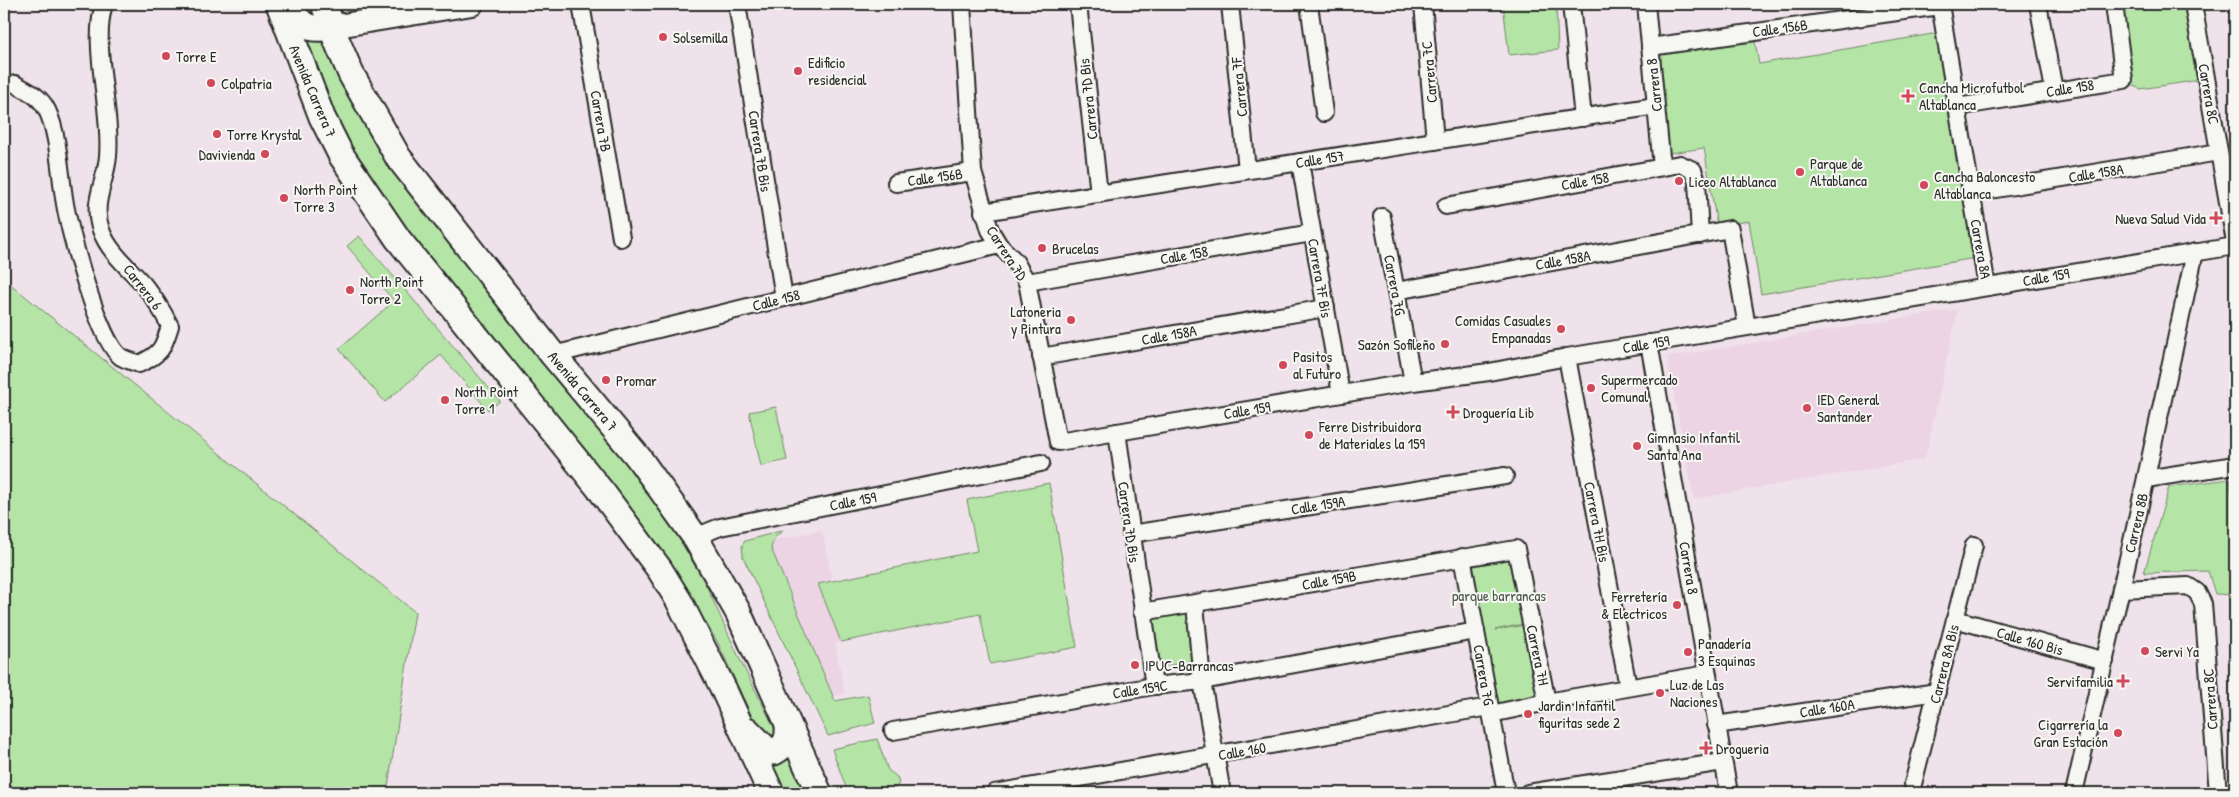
<svg xmlns="http://www.w3.org/2000/svg" width="2239" height="797" viewBox="0 0 2239 797" font-family="'Patrick Hand',sans-serif">
<style>
.built{fill:#ecd4e4}
.green{fill:#b4e5a6;stroke:#708868}
.lines{fill:none;stroke-linecap:round;stroke-linejoin:round}
.street-casing{stroke:#2b2b2b;stroke-width:20}
.secondary-casing{stroke:#2b2b2b;stroke-width:26}
.primary-casing{stroke:#2b2b2b;stroke-width:29}
.street{stroke:#f6f6f2;stroke-width:16}
.secondary{stroke:#f6f6f2;stroke-width:22}
.primary{stroke:#f6f6f2;stroke-width:25}
.poi-dot{fill:#d1495b;stroke:#f6f6f2;stroke-width:2}
.labels{text-anchor:middle;dominant-baseline:central;stroke-width:4;stroke-linejoin:round;paint-order:stroke}
.street-label{font-size:15px;fill:#2b2b2b;stroke:#f6f6f2}
.poi-label{font-size:15px;fill:#2b2b2b;stroke:#f6f6f2;text-anchor:start}
.park-label{font-size:15px;fill:#4d5a4a;stroke:#f6f6f2}
</style>
<rect width="100%" height="100%" fill="#f0e2ea"/>
<filter id="ink" filterUnits="userSpaceOnUse"><feTurbulence type="fractalNoise" baseFrequency=".02" numOctaves="2"/><feDisplacementMap in="SourceGraphic" scale="10" xChannelSelector="R" yChannelSelector="G"/><feConvolveMatrix kernelMatrix="1 2 1 2 8 2 1 2 1" color-interpolation-filters="sRGB"/></filter>
<g filter="url(#ink)">
<g class="built">
<path d="M1958 309 1925 459 1694 499 1667 357Z"/>
<path d="M822 530 832 580 818 584 841 642 835 644 845 694 833 697 771 548 774 540Z"/>
</g>
<g class="green">
<path d="M1503 4H1556L1558 50 1509 55Z"/>
<path d="M2114 4H2193L2207 79 2140 89 2124 80Z"/>
<path d="M297 33 311 39 325 41 354 105 403 186 654 496 705 583 742 664 780 739 775 745 756 725 717 641 678 577 636 515 523 377 373 185 337 124Z"/>
<path d="M1938 33 1976 258 1761 294 1749 221 1717 226 1704 148 1670 153 1654 53 1754 36 1759 64Z"/>
<path d="M359 236 500 401 488 410 441 355 385 402 339 349 394 301 347 246Z"/>
<path d="M4 279 415 612 387 793H4Z"/>
<path d="M776 407 787 460 761 466 749 412Z"/>
<path d="M2230 479 2235 517V595L2215 594 2208 571 2144 573 2169 487Z"/>
<path d="M1049 483 1077 647 990 664 980 614 841 642 818 584 977 551 967 500Z"/>
<path d="M784 530 775 537 771 548 835 701 868 695 875 723 828 736 743 557 742 546 745 541Z"/>
<path d="M1515 558 1528 623 1495 630 1531 624 1544 695 1496 704 1470 567Z"/>
<path d="M1191 609 1200 660 1154 668 1144 618Z"/>
<path d="M877 739 888 770 897 777 899 783 892 793H848L832 749Z"/>
<path d="M788 755 806 793H781L768 763Z"/>
</g>
<g class="lines">
<defs>
<g id="street">
<path d="M581 4 621 238"/>
<path d="M737 4 784 298"/>
<path d="M962 4 973 172 990 230 999 245 1015 261 1027 282 1058 442 1413 382 1489 372 1567 357 2235 246"/>
<path d="M1078 4 1099 194"/>
<path d="M1230 4 1247 170"/>
<path d="M1309 4 1324 113"/>
<path d="M1423 4 1435 141"/>
<path d="M1571 4 1583 118"/>
<path d="M1646 4 1662 167"/>
<path d="M1940 4 1987 287"/>
<path d="M2038 4 2054 90"/>
<path d="M2193 4 2235 242"/>
<path d="M1650 47 1940 6"/>
<path d="M15 84C28 91 40 96 47 110 59 135 60 176 65 204 70 233 99 342 121 357 126 360 134 362 139 364 161 354 163 349 170 326 162 310 154 297 143 284 129 268 108 251 101 230 91 203 106 182 108 156 112 109 91 46 104 4"/>
<path d="M1957 107 2124 80 2114 4"/>
<path d="M1300 162 1341 394"/>
<path d="M896 183 973 172"/>
<path d="M1972 193 2219 152"/>
<path d="M1446 206 1680 164 1693 170 1697 181 1700 235"/>
<path d="M983 212 1656 106"/>
<path d="M1382 217 1413 382"/>
<path d="M1027 282 1312 233"/>
<path d="M1396 291 1730 229 1747 327"/>
<path d="M1649 343 1729 793"/>
<path d="M553 355 999 245"/>
<path d="M1041 357 1326 308"/>
<path d="M1567 357 1628 687"/>
<path d="M1117 432 1154 686"/>
<path d="M2146 479 2235 465"/>
<path d="M1131 534 1505 476"/>
<path d="M695 537 720 527 1041 463"/>
<path d="M1462 557 1506 793"/>
<path d="M2121 589 2188 586 2197 592 2203 604 2218 793"/>
<path d="M1195 604 1202 681 1222 793"/>
<path d="M1142 612 1516 549 1547 702"/>
<path d="M1955 619 2105 661"/>
<path d="M1491 714 1547 702 1707 674"/>
<path d="M1716 725 1937 692"/>
<path d="M893 731 1154 686 1202 681 1476 631"/>
<path d="M1913 784 1974 545"/>
<path d="M994 793 1489 707"/>
<path d="M1528 793 1723 762"/>
<path d="M2074 793 2135 528 2195 252"/>
</g>
<path id="secondary" d="M331 27 472 4"/>
<g id="primary">
<path d="M279 4 322 117 341 155 398 239 602 492 660 570 679 601 722 686 771 793"/>
<path d="M287 4C300 24 306 32 331 27"/>
<path d="M324 4 336 39 351 74 398 157 553 355 638 457 695 537 738 612 819 793"/>
<path d="M747 730 767 750 774 752C786 746 789 739 788 725"/>
</g>
</defs>
<use href="#street" class="street-casing"/>
<use href="#secondary" class="secondary-casing"/>
<use href="#primary" class="primary-casing"/>
<use href="#street" class="street"/>
<use href="#secondary" class="secondary"/>
<use href="#primary" class="primary"/>
</g>
</g>
<g class="poi-dot">
<circle cx="663" cy="37" r="5"/>
<circle cx="166" cy="56" r="5"/>
<circle cx="798" cy="71" r="5"/>
<circle cx="211" cy="83" r="5"/>
<path d="M1905.5 88.5h5v5h5v5h-5v5h-5v-5h-5v-5h5z"/>
<circle cx="217" cy="134" r="5"/>
<circle cx="265" cy="154" r="5"/>
<circle cx="1800" cy="172" r="5"/>
<circle cx="1679" cy="181" r="5"/>
<circle cx="1924" cy="185" r="5"/>
<circle cx="284" cy="198" r="5"/>
<path d="M2213.5 210.5h5v5h5v5h-5v5h-5v-5h-5v-5h5z"/>
<circle cx="1042" cy="248" r="5"/>
<circle cx="350" cy="290" r="5"/>
<circle cx="1071" cy="320" r="5"/>
<circle cx="1561" cy="329" r="5"/>
<circle cx="1445" cy="344" r="5"/>
<circle cx="1283" cy="365" r="5"/>
<circle cx="606" cy="380" r="5"/>
<circle cx="1591" cy="388" r="5"/>
<circle cx="445" cy="400" r="5"/>
<circle cx="1807" cy="408" r="5"/>
<path d="M1450.5 404.5h5v5h5v5h-5v5h-5v-5h-5v-5h5z"/>
<circle cx="1309" cy="435" r="5"/>
<circle cx="1637" cy="446" r="5"/>
<circle cx="1677" cy="605" r="5"/>
<circle cx="2145" cy="651" r="5"/>
<circle cx="1688" cy="652" r="5"/>
<circle cx="1135" cy="665" r="5"/>
<path d="M2120.5 673.5h5v5h5v5h-5v5h-5v-5h-5v-5h5z"/>
<circle cx="1660" cy="693" r="5"/>
<circle cx="1528" cy="714" r="5"/>
<circle cx="2118" cy="733" r="5"/>
<path d="M1703.5 740.5h5v5h5v5h-5v5h-5v-5h-5v-5h5z"/>
</g>
<g class="labels">
<g class="street-label">
<text transform="translate(1780 28) rotate(-8)">Calle 156B</text>
<text transform="translate(1429 72) rotate(-95)">Carrera 7C</text>
<text transform="translate(1654 85) rotate(-96)">Carrera 8</text>
<text transform="translate(1239 87) rotate(-96)">Carrera 7F</text>
<text transform="translate(2070 88) rotate(-9)">Calle 158</text>
<text transform="translate(313 91) rotate(67)">Avenida Carrera 7</text>
<text transform="translate(2209 94) rotate(80)">Carrera 8C</text>
<text transform="translate(1088 99) rotate(-96)">Carrera 7D Bis</text>
<text transform="translate(601 121) rotate(80)">Carrera 7B</text>
<text transform="translate(760 151) rotate(81)">Carrera 7B Bis</text>
<text transform="translate(1320 159) rotate(-9)">Calle 157</text>
<text transform="translate(2096 173) rotate(-9)">Calle 158A</text>
<text transform="translate(935 177) rotate(-8)">Calle 156B</text>
<text transform="translate(1585 181) rotate(-10)">Calle 158</text>
<text transform="translate(1981 249) rotate(80)">Carrera 8A</text>
<text transform="translate(1007 253) rotate(57)">Carrera 7D</text>
<text transform="translate(1184 255) rotate(-10)">Calle 158</text>
<text transform="translate(1563 260) rotate(-10)">Calle 158A</text>
<text transform="translate(2046 277) rotate(-10)">Calle 159</text>
<text transform="translate(1320 278) rotate(80)">Carrera 7F Bis</text>
<text transform="translate(1395 285) rotate(79)">Carrera 7G</text>
<text transform="translate(143 287) rotate(52)">Carrera 6</text>
<text transform="translate(776 300) rotate(-14)">Calle 158</text>
<text transform="translate(1169 335) rotate(-10)">Calle 158A</text>
<text transform="translate(1646 344) rotate(-9)">Calle 159</text>
<text transform="translate(583 391) rotate(50)">Avenida Carrera 7</text>
<text transform="translate(1247 410) rotate(-9)">Calle 159</text>
<text transform="translate(853 501) rotate(-11)">Calle 159</text>
<text transform="translate(1318 505) rotate(-9)">Calle 159A</text>
<text transform="translate(1129 522) rotate(82)">Carrera 7D Bis</text>
<text transform="translate(1597 522) rotate(79)">Carrera 7H Bis</text>
<text transform="translate(2136 523) rotate(-77)">Carrera 8B</text>
<text transform="translate(1689 568) rotate(80)">Carrera 8</text>
<text transform="translate(1329 580) rotate(-10)">Calle 159B</text>
<text transform="translate(2030 641) rotate(16)">Calle 160 Bis</text>
<text transform="translate(1538 655) rotate(78)">Carrera 7H</text>
<text transform="translate(1944 664) rotate(-76)">Carrera 8A Bis</text>
<text transform="translate(1484 675) rotate(80)">Carrera 7G</text>
<text transform="translate(1140 689) rotate(-9)">Calle 159C</text>
<text transform="translate(2210 699) rotate(-94)">Carrera 8C</text>
<text transform="translate(1827 708) rotate(-9)">Calle 160A</text>
<text transform="translate(1242 751) rotate(-10)">Calle 160</text>
</g>
<g class="poi-label">
<text x="673" y="37">Solsemilla</text>
<text x="176" y="56">Torre E</text>
<text x="808" y="62">Edificio<tspan x="808" dy="17">residencial</tspan></text>
<text x="221" y="83">Colpatria</text>
<text x="1919" y="87">Cancha Microfutbol<tspan x="1919" dy="17">Altablanca</tspan></text>
<text x="227" y="134">Torre Krystal</text>
<text x="255" y="154" text-anchor="end">Davivienda</text>
<text x="1810" y="163">Parque de<tspan x="1810" dy="17">Altablanca</tspan></text>
<text x="1934" y="176">Cancha Baloncesto<tspan x="1934" dy="17">Altablanca</tspan></text>
<text x="1689" y="181">Liceo Altablanca</text>
<text x="294" y="189">North Point<tspan x="294" dy="17">Torre 3</tspan></text>
<text x="2206" y="218" text-anchor="end">Nueva Salud Vida</text>
<text x="1052" y="248">Brucelas</text>
<text x="360" y="281">North Point<tspan x="360" dy="17">Torre 2</tspan></text>
<text x="1061" y="311" text-anchor="end">Latoneria<tspan x="1061" dy="17">y Pintura</tspan></text>
<text x="1551" y="320" text-anchor="end">Comidas Casuales<tspan x="1551" dy="17">Empanadas</tspan></text>
<text x="1435" y="344" text-anchor="end">Sazón Sofileño</text>
<text x="1293" y="356">Pasitos<tspan x="1293" dy="17">al Futuro</tspan></text>
<text x="1601" y="379">Supermercado<tspan x="1601" dy="17">Comunal</tspan></text>
<text x="616" y="380">Promar</text>
<text x="455" y="391">North Point<tspan x="455" dy="17">Torre 1</tspan></text>
<text x="1817" y="399">IED General<tspan x="1817" dy="17">Santander</tspan></text>
<text x="1463" y="412">Droguería Lib</text>
<text x="1319" y="426">Ferre Distribuidora<tspan x="1319" dy="17">de Materiales la 159</tspan></text>
<text x="1647" y="437">Gimnasio Infantil<tspan x="1647" dy="17">Santa Ana</tspan></text>
<text x="1667" y="596" text-anchor="end">Ferretería<tspan x="1667" dy="17">&amp; Electricos</tspan></text>
<text x="1698" y="643">Panadería<tspan x="1698" dy="17">3 Esquinas</tspan></text>
<text x="2155" y="651">Servi Ya</text>
<text x="1145" y="665">IPUC-Barrancas</text>
<text x="2113" y="681" text-anchor="end">Servifamilia</text>
<text x="1670" y="684">Luz de Las<tspan x="1670" dy="17">Naciones</tspan></text>
<text x="1538" y="705">Jardin Infantil<tspan x="1538" dy="17">figuritas sede 2</tspan></text>
<text x="2108" y="724" text-anchor="end">Cigarrería la<tspan x="2108" dy="17">Gran Estación</tspan></text>
<text x="1716" y="748">Drogueria</text>
</g>
<g class="park-label">
<text x="1499" y="595">parque barrancas</text>
</g>
</g>
<rect width="2239" height="797" fill="none" stroke="#f6f6f2" stroke-width="20"/>
<rect x="10" y="10" width="2219" height="777" fill="none" stroke="#2b2b2b" stroke-width="2" filter="url(#ink)"/>
</svg>
